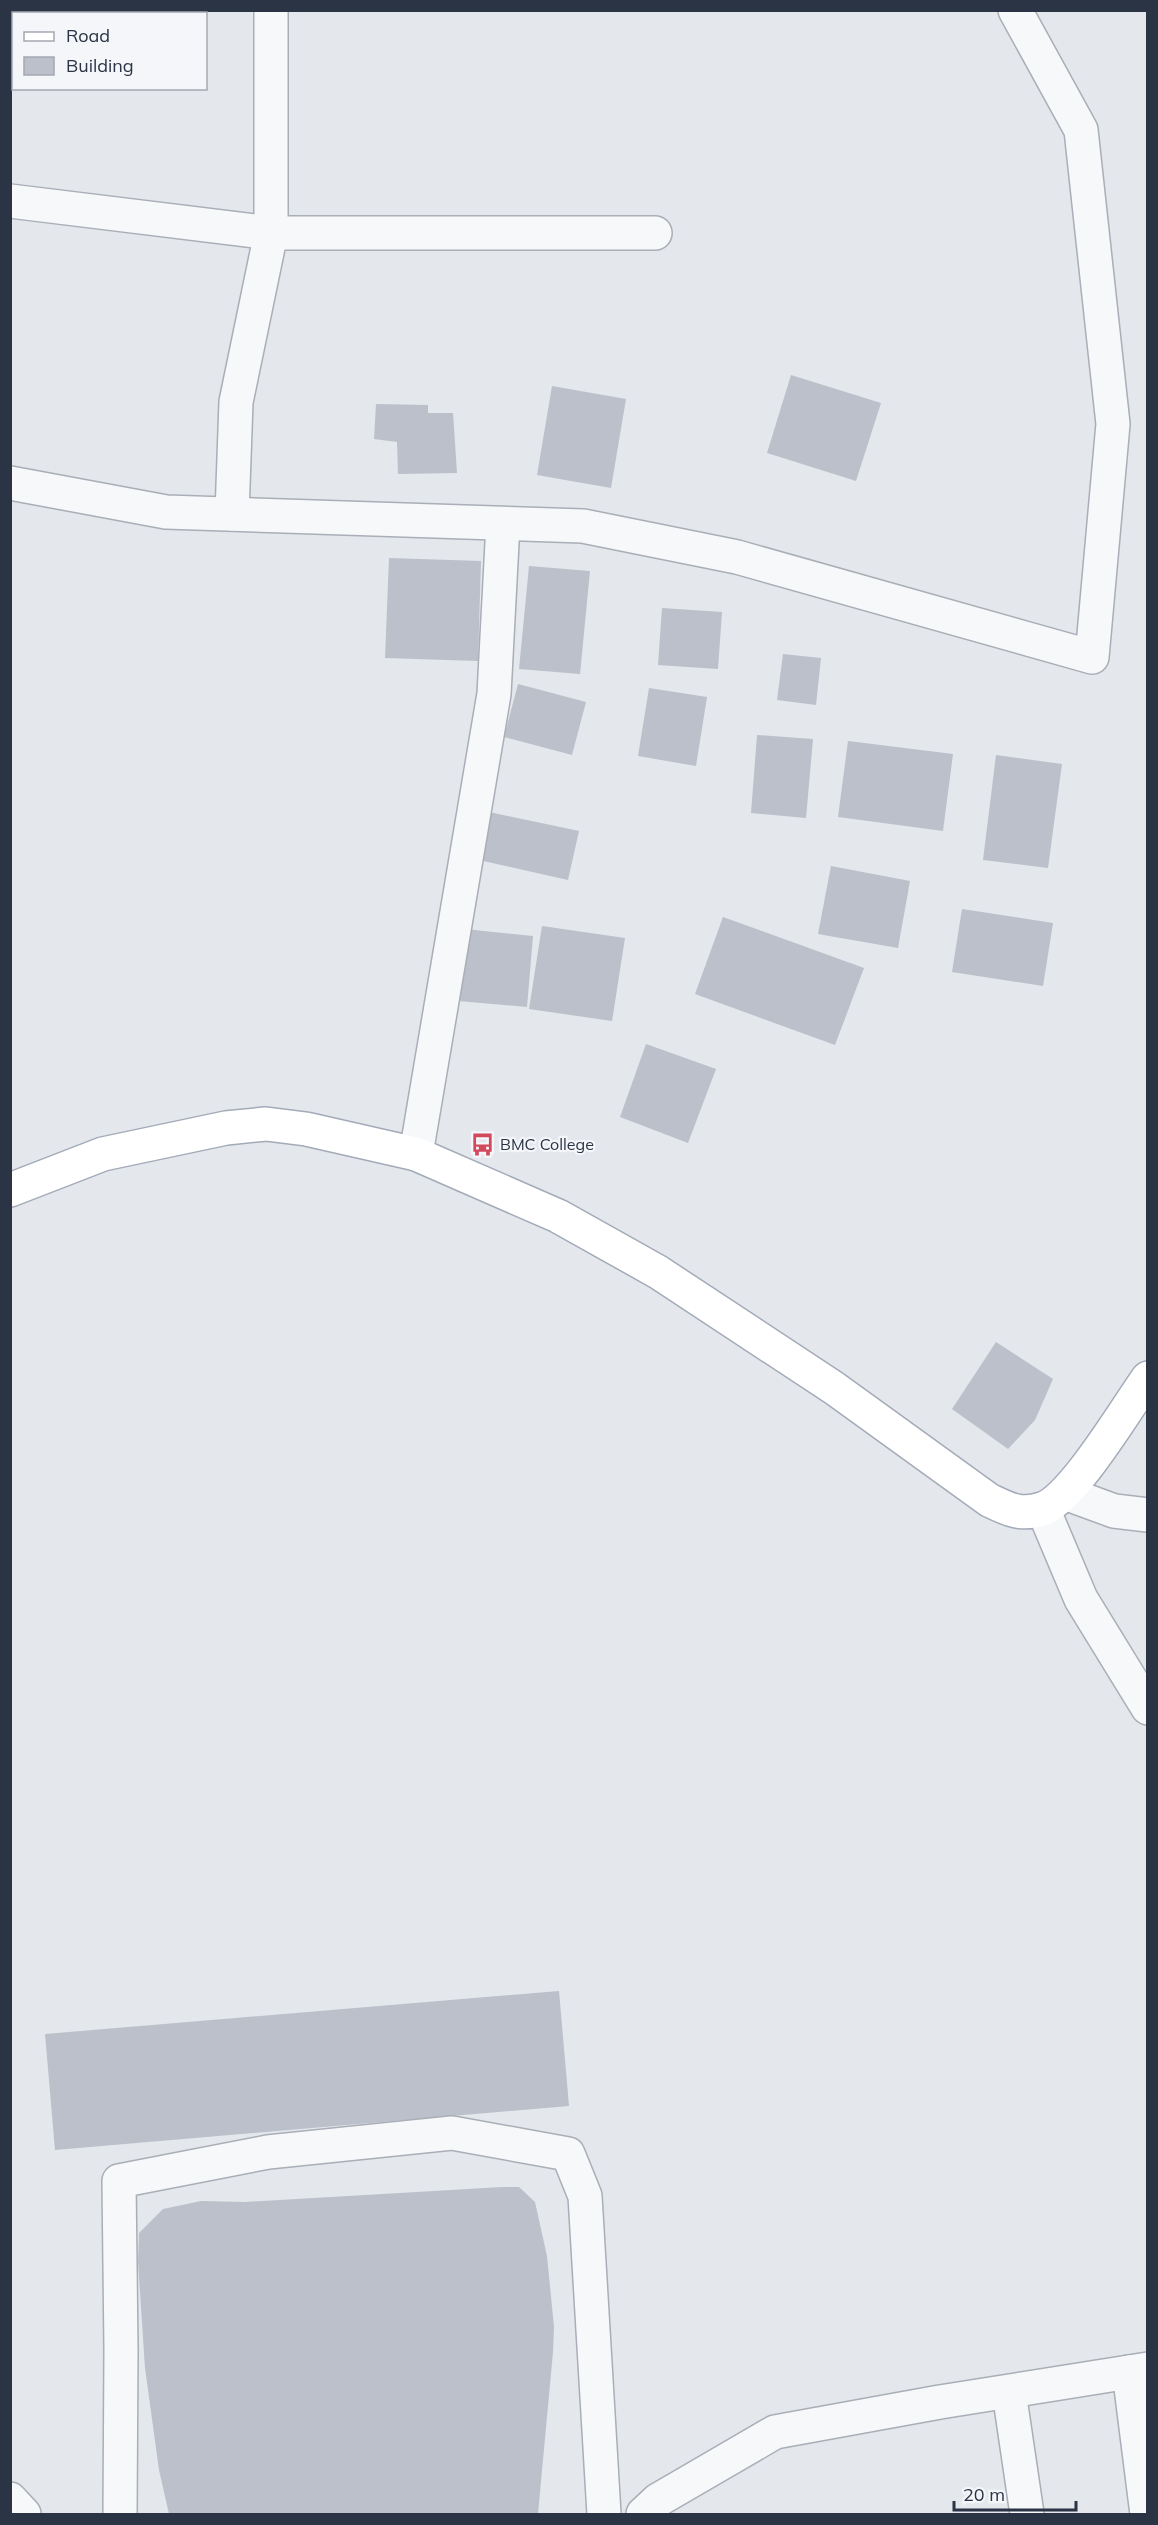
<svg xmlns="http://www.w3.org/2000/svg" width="1158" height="2525" viewBox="0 0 1158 2525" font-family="Mulish,sans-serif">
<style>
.building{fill:#bbc0ca}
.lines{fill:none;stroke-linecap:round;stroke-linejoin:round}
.minor-casing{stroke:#a9aeb7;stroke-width:36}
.major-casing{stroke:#a3abb8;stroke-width:36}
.minor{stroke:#f7f8fa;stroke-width:33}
.major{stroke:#fff;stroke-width:33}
.labels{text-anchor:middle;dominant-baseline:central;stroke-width:4.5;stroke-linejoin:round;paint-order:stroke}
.poi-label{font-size:16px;fill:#2b3445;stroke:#f4f6f9;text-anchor:start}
</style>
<rect width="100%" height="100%" fill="#e4e7ec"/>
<g class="building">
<path d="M791 375 881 403 856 481 767 453Z"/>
<path d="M552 386 626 399 611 488 537 475Z"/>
<path d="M376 404 428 405V413H453L457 473 398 474 397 442 374 439Z"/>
<path d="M389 558 481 561 478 661 385 658Z"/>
<path d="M529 566 590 571 580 674 519 669Z"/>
<path d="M662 608 722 612 718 669 658 665Z"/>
<path d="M783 654 821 658 816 705 777 700Z"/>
<path d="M518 684 586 702 572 755 504 737Z"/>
<path d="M649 688 707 697 696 766 638 756Z"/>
<path d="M757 735 813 739 806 818 751 813Z"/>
<path d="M848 741 953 754 943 831 838 817Z"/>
<path d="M996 755 1062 764 1048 868 983 860Z"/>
<path d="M489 812 579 831 568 880 479 860Z"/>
<path d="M831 866 910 881 898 948 818 934Z"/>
<path d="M962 909 1053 923 1043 986 952 972Z"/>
<path d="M723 917 864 968 835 1045 695 994Z"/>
<path d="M542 926 625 938 612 1021 529 1009Z"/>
<path d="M465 929 533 936 527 1007 458 1001Z"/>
<path d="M646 1044 716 1069 688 1143 620 1117Z"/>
<path d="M996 1342 1053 1379 1035 1420 1008 1449 952 1409Z"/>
<path d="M559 1991 569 2106 55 2150 45 2034Z"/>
<path d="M502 2187H519L535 2202 547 2256 554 2327 553 2352 538 2514H169L159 2470 145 2368 138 2262 139 2233 163 2209 201 2201 244 2202Z"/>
</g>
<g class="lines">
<defs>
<g id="minor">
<path d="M10 201 271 233H655"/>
<path d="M10 483 166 512 583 526 737 557 1092 657 1113 424 1081 130 1015 10"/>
<path d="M232 514 236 402 271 233V10"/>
<path d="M416 1154 494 694 503 524"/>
<path d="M1065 1493 1114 1511 1148 1515"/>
<path d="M1043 1509 1081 1599 1148 1708"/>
<path d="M1129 2372 1147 2514"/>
<path d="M1009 2392 1027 2514"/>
<path d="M10 2499 24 2514"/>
<path d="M120 2514 121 2350 119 2181 268 2152 452 2133 568 2154 585 2196 604 2514"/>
<path d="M643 2514 658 2500 775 2432 940 2402 1148 2369"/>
</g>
<path id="major" d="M10 1190 103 1154 226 1128 266 1124 306 1129 416 1154 558 1216 658 1272 834 1388 989 1500C1008 1509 1020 1516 1042 1509 1073 1499 1127 1407 1148 1378"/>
</defs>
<use href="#minor" class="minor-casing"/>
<use href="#major" class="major-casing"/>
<use href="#minor" class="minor"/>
<use href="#major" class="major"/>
</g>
<defs>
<symbol id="bus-bare" viewBox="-9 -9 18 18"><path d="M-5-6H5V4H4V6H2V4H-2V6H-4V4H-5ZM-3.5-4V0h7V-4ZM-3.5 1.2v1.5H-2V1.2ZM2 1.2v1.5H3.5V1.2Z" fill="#d1495b" stroke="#f4f6f9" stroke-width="2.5" paint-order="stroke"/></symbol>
</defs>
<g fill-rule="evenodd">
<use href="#bus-bare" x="466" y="1128" width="33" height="33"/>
</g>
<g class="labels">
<g class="poi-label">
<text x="500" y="1144">BMC College</text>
</g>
</g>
<rect width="1158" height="2525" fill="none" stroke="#2b3445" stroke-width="24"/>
<rect x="12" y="12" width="195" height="78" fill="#f4f6f9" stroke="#a4a8b1" stroke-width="1.5"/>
<rect x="24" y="32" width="30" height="9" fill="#ffffff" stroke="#a4a8b1" stroke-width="1.5"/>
<text x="66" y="42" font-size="18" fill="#2b3445">Road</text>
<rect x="24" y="57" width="30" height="18" fill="#bbc0ca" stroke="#a4a8b1" stroke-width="1.5"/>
<text x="66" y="72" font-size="18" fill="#2b3445">Building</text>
<path d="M954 2501v9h122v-9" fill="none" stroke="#2b3445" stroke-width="3"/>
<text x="963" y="2501" font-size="18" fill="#2b3445" stroke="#f4f6f9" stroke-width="4.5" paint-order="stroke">20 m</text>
</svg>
